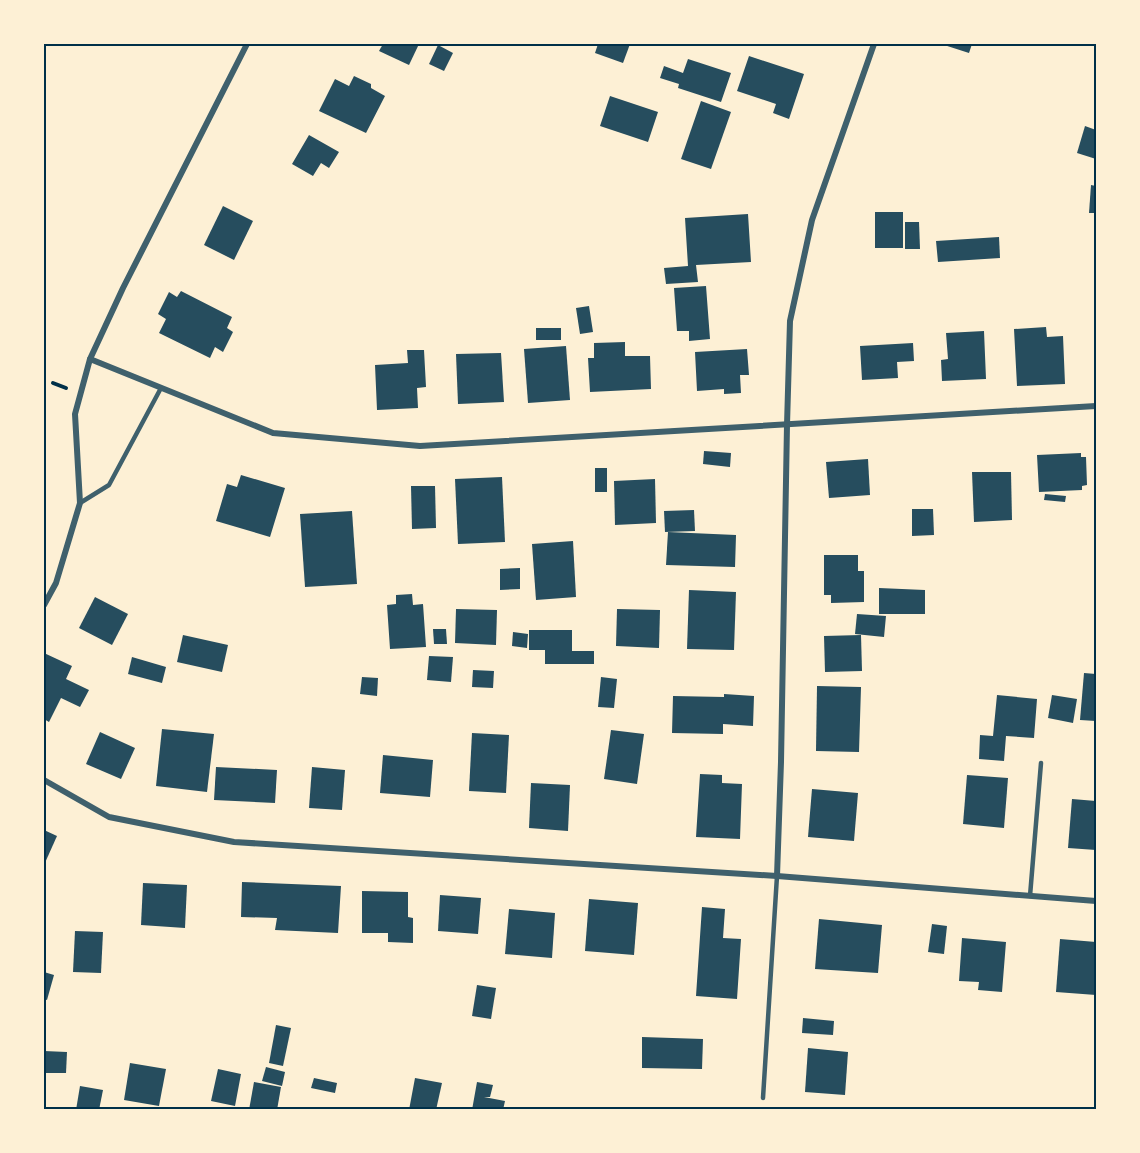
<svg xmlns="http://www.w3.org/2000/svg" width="1140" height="1153" viewBox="0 0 1140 1153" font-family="Commissioner,sans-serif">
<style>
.building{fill:#264d5e}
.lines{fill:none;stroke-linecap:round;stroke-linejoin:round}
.path{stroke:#003049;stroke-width:4}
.service{stroke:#3f606c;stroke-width:4.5}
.minor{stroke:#3f606c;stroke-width:6}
.neatline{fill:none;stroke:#003049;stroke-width:2}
</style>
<rect width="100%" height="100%" fill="#fdf0d5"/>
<g class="building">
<path d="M383 44H419L409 65 379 51Z"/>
<path d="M598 44H630L623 63 595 53Z"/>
<path d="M941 44H972L969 53Z"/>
<path d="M438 45 453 53 444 71 429 64Z"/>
<path d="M749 56 804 74 789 119 773 113 776 104 737 91Z"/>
<path d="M688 59 731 73 721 102 678 88 679 84 660 78 664 66 683 73Z"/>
<path d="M354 76 371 84V88L385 96 366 133 319 111 335 79 349 86Z"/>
<path d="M610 96 658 112 648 142 600 126Z"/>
<path d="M701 101 731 112 711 169 681 159Z"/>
<path d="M1085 126 1096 130V159L1077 153Z"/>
<path d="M309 135 339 152 329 168 321 163 313 176 292 164Z"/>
<path d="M1091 185 1096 186V213H1089Z"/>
<path d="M223 206 253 221 234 260 204 245Z"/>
<rect x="875" y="212" width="28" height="36"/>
<path d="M748 214 751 262 696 265 698 282 666 284 664 268 688 266 685 218Z"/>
<path d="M905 222H919L920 249H905Z"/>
<path d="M999 237 1000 258 938 262 936 241Z"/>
<path d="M706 286 710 339 689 341V331H677L674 288Z"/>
<path d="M181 291 232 317 227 328 233 332 223 352 215 347 210 358 159 333 166 319 158 314 169 292 177 297Z"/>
<path d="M589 306 593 332 580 334 576 308Z"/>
<path d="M1046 327 1047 337 1063 336 1065 384 1017 386 1014 329Z"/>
<rect x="536" y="328" width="25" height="12"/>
<path d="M984 331 986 379 942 381 941 360 948 359 946 333Z"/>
<path d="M625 342V356H650L651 389 590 392 588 358H594V343Z"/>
<path d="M913 343 914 361 897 362 898 378 862 380 860 346Z"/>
<path d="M566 346 570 400 528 403 524 349Z"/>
<path d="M747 349 749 375H740L741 393 724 394V389L697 391 695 352Z"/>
<path d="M407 350H424L426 387 417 388 418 408 377 410 375 365 408 363Z"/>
<path d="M501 353 504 402 458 404 456 354Z"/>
<path d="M704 451 731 453 730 467 703 464Z"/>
<path d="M1081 453V457H1086L1087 485 1082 486V490L1039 492 1037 455Z"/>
<path d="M868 459 870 495 829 498 826 462Z"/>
<rect x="595" y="468" width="12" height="24"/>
<path d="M972 472H1011L1012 520 974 522Z"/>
<path d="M241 475 285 488 270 537 216 521 227 484 237 487Z"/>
<path d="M502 477 505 542 458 544 455 479Z"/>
<path d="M655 479 656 523 615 525 614 481Z"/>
<path d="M411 486H435L436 528 412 529Z"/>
<path d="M1045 494 1066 496 1065 502 1044 500Z"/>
<path d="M912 509H933L934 535 912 536Z"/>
<path d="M694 510 695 531 665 532 664 511Z"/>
<path d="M352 511 357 584 305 587 300 514Z"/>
<path d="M668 532 736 535 735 567 666 565Z"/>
<path d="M573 541 576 597 536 600 532 544Z"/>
<path d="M824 555H858V571H864V602L831 603V595H824Z"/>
<path d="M520 568V589L500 590V569Z"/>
<path d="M879 588 925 590V614H879Z"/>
<path d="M689 590 736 592 734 650 687 649Z"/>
<path d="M412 594 413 605 423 604 426 647 390 649 387 605 396 604V595Z"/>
<path d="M95 597 128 614 112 645 79 628Z"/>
<path d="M456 609 497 610 496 645 455 643Z"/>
<path d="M617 609 660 610 659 648 616 646Z"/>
<path d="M857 614 886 616 884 637 855 634Z"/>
<path d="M433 629H446L447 644H434Z"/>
<path d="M529 630H572V651H594V664H545V650H529Z"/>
<path d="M513 632 528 634 527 648 512 646Z"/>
<path d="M183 635 228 645 222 672 177 662Z"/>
<path d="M861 635 862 671 825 672 824 636Z"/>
<path d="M44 653 72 666 66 679 89 690 80 707 61 698 49 722 44 719Z"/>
<path d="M429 656 453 657 451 682 427 680Z"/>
<path d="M132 657 166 667 162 683 128 674Z"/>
<path d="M473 670 494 671 493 688 472 687Z"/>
<path d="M1084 673 1096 674V721L1080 720Z"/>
<path d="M362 677 378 678 377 696 360 694Z"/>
<path d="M601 677 617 679 614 708 598 707Z"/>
<path d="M817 686 861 687 859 752 816 751Z"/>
<path d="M724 694 754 696 753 726 723 724V734L672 733 673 696 724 697Z"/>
<path d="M997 695 1037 699 1034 738 1006 736 1004 761 979 759 980 735 993 736Z"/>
<path d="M1052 695 1077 699 1073 723 1048 718Z"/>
<path d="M162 729 214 734 207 792 156 786Z"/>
<path d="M611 730 644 734 637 784 604 779Z"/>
<path d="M100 732 135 748 121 779 86 764Z"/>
<path d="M472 733 509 735 506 793 469 791Z"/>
<path d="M383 755 433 760 430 797 380 793Z"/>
<path d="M216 767 277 770 275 803 214 800Z"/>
<path d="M312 767 345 770 342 810 309 808Z"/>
<path d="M700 774 722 775V783L742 784 740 839 696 837Z"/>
<path d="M967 775 1008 778 1004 828 963 824Z"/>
<path d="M531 783 570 785 568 831 529 828Z"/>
<path d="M812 789 858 793 854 841 808 837Z"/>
<path d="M1072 799 1096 801V850L1068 848Z"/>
<path d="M44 830 57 836 44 865Z"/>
<path d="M242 882 341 886 338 933 275 930 277 918 241 917Z"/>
<path d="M143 883 187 885 185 928 141 925Z"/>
<path d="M362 891 408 892V917L413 918V943L388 942V933H362Z"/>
<path d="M440 895 481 898 478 934 438 931Z"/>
<path d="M589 899 638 903 634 955 585 951Z"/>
<path d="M702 907 725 909 723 938 741 939 737 999 696 996Z"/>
<path d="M509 909 555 913 552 958 505 954Z"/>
<path d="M819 919 882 925 878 973 815 969Z"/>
<path d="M932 924 947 926 944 954 928 952Z"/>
<path d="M75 931 103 932 101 973 73 972Z"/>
<path d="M962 938 1006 942 1002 992 978 990 979 982 959 981Z"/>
<path d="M1060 939 1096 942V995L1056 992Z"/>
<path d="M44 972 54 975 47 1000 44 999Z"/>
<path d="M477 985 496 988 491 1019 472 1016Z"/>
<path d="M803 1018 834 1021 833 1035 802 1033Z"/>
<path d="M276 1025 291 1028 283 1066 269 1063Z"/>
<path d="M642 1037 703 1039 702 1069 642 1068Z"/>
<path d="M808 1048 848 1052 845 1095 805 1092Z"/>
<path d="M44 1051 67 1052 66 1073H44Z"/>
<path d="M130 1063 166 1069 159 1106 124 1100Z"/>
<path d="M266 1067 285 1072 282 1086 262 1081Z"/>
<path d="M218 1069 241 1074 235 1106 211 1101Z"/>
<path d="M314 1078 337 1083 335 1093 311 1088Z"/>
<path d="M415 1078 442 1083 436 1110H409Z"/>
<path d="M254 1082 281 1087 277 1110H249Z"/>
<path d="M477 1082 493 1085 490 1097H484L505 1101 503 1110H472Z"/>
<path d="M80 1086 103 1090 99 1110H76Z"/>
</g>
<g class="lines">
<path class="path" d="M53 383 66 388"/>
<g class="service">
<path d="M80 503 109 485 161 388"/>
<path d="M1030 896 1041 763"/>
<path d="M763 1098 777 876"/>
</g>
<g class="minor">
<path d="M90 359 273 433 420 446 1096 406"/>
<path d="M44 605 56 583 80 503 75 414 90 359 123 288 247 44"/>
<path d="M44 780 109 817 234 842 777 876 1096 901"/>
<path d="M777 876 781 762 787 425 790 321 812 220 874 44"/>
</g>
</g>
<rect width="1140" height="1153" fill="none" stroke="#fdf0d5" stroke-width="90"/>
<rect x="45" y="45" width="1050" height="1063" class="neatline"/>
</svg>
